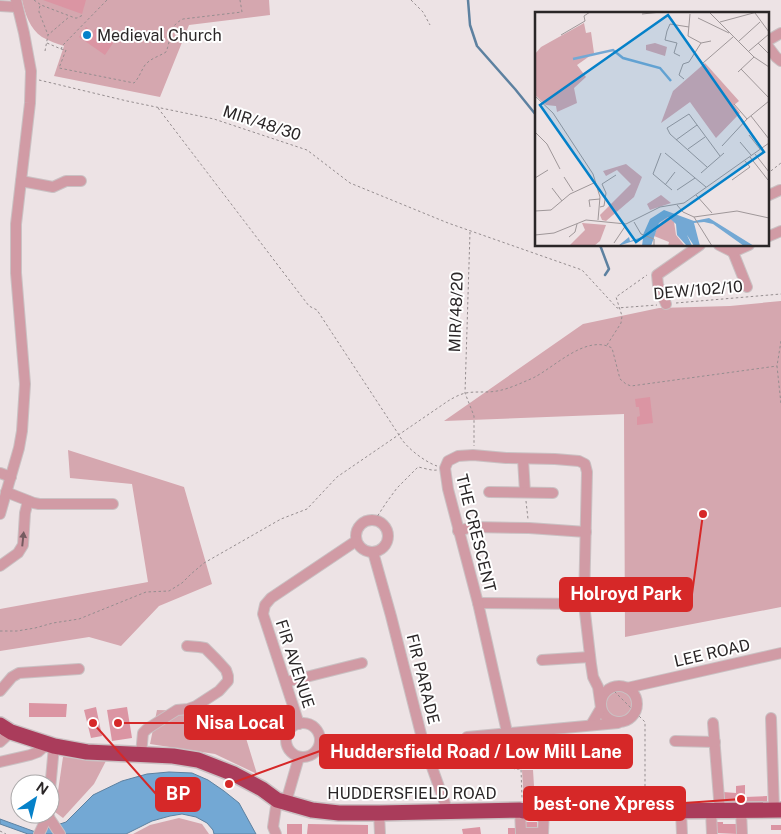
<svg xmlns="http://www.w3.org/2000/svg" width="781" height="834" viewBox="0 0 781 834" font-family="'Public Sans',sans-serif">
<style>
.green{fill:#d5a7af}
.water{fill:#73a8d4;stroke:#5d81a0}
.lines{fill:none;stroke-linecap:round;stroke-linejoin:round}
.stream{stroke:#5d81a0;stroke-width:2.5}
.building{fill:#db95a3}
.minor-casing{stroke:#cac1c3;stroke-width:12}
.highway-casing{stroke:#cac1c3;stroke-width:18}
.path{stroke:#958d8f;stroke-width:1;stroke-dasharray:2.5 2.5;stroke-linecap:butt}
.minor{stroke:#d19ba5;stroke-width:10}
.highway{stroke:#aa3c5b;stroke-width:15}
.oneway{fill:#755b60}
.poi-dot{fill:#0581c9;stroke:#fff;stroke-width:2}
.labels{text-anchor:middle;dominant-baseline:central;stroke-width:4;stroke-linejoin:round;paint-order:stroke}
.poi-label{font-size:16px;fill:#2a2627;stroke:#fff;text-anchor:start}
.street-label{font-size:16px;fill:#2a2627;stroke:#fff}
.inset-river{fill:none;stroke:#73a8d4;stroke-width:2.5}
.inset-road{fill:none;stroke:#9f9799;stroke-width:1}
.view{fill:#0581c9;fill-opacity:0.15;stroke:#0581c9;stroke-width:2.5}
.inset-edge{fill:none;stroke:#2a2627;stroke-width:2.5}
.leader{fill:none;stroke:#d62828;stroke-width:2}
.callout-dot{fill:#d62828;stroke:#fff;stroke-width:2}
.callout{fill:#d62828;stroke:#d62828;stroke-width:2}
.callout-label{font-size:18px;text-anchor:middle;font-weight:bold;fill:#fff}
</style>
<rect width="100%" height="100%" fill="#ede3e5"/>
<g class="green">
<path d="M22 0H269L270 15 189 25 160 97 54 76 64 46C57 44 49 41 42 37 30 29 25 14 22 0Z"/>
<path d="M781 301V607L625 637 624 414 444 421 583 324 659 308 730 306Z"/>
<path d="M68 450 184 487 212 584 159 606 121 646 89 637 0 651V609L148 582 132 484 70 478Z"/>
<circle cx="619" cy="704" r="18"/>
<path d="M157 710 238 712 257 774 215 754 150 744Z"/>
<path d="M63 757 107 759 94 784 63 818 55 812Z"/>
<path d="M522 770H533L535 803H524Z"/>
<path d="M179 818 202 824 209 834H133L150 825Z"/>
</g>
<path class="water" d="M169 772 192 773 208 780 224 791 239 803 256 834H214L213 830 207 823 196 817 182 814 170 816 152 821 126 834H28L0 824V819L41 834 45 829 66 822 93 795 122 781 147 774Z"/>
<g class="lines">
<g class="stream">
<path d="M468 0 470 25 477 46 515 89 536 115"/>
<path d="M600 245 609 269 605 275"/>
</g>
</g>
<g class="building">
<path d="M43 0H86L82 14Z"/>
<path d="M86 27 93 32 97 27 115 40 105 55 79 37Z"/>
<path d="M650 397 653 423 637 425V417L640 416 639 407H636L635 399Z"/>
<path d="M29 703 67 704 66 717H29Z"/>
<path d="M96 707 102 736 91 738 84 710Z"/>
<path d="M127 707 132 738 112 741 107 710Z"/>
<path d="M745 785V797L767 796V803L737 804V802H723V792L736 793V786Z"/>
<path d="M518 822H537V834H508V828H518Z"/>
<path d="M715 822H723V824H738V834L716 833Z"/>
<rect x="287" y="824" width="15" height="10"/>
<path d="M308 824 368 825V834H307Z"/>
<rect x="771" y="825" width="10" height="5"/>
<path d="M480 827 481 834H463L462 829Z"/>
</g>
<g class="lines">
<defs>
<g id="minor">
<path d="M0 6 17 7"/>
<path d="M767 41 781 33"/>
<path d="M767 45 776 57 781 61"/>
<path d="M21 181 53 187 66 181H81"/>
<path d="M767 196 780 190"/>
<path d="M767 237 781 231"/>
<path d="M719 245 733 252"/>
<path d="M733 252 747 287"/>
<path d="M733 252 749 245"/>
<path d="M666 304 658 285 657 275 700 245"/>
<path d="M523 459 525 492"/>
<path d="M0 473 11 477"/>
<path d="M6 492 34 503 39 504H113"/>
<path d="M489 492 553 493"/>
<path d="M0 514 19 448 22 431 25 384 16 273V224L30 103 31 71 24 33 16 0"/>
<circle cx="372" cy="536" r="16"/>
<path d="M458 531 472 527 529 528 586 532"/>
<path d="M373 552 391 616 423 742 448 812"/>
<path d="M0 566 18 553 23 545 25 513 28 501"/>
<path d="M478 603 584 604"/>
<path d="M542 660 590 657"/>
<path d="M286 682 362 663"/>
<circle cx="619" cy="704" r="18"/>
<path d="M627 688 781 653"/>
<path d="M0 691 12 677 19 673 79 669"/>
<path d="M771 718 774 810"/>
<circle cx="303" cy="740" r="17"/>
<path d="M713 723 720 811"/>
<path d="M299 724 263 614 265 605 271 598 356 541"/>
<path d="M507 732 478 603 448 489 445 468 448 461 458 456 473 455 506 458 555 459 579 461 585 464 587 472 584 604 591 664 593 677 598 687 601 708 591 725"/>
<path d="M467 737 618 723"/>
<path d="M320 740 423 742"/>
<path d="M675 741 715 742"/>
<path d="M0 742 11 732"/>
<path d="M141 754 143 733 147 729 177 710 188 709 196 706 219 691 228 681V676L226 670 217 660 205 648 199 647 187 646"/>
<path d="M0 762 30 755 38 752 47 744"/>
<path d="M50 790 54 746"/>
<path d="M286 802 299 757"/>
<path d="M520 810 521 833H543"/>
<path d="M741 810 742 834"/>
<path d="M681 811 682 834"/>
<path d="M711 811 712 834"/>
<path d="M379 813 380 834"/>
<path d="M48 814 50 819 60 834"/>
<path d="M39 834 48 815"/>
<path d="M276 834 273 827 277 800"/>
<path d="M543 834 544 809"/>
</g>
<path id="highway" d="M0 725 11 732 54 746 87 752 173 756 198 760 234 774 262 789 277 800 312 810 339 813H379L520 810 523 811 541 809 645 811 781 810"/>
</defs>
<use href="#minor" class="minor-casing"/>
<use href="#highway" class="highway-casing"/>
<g class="path">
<path d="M34 0 41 5 75 18H77L83 15"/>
<path d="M411 0 423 12 430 25"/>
<path d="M40 6 39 9V12L48 35"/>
<path d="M47 43 61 49 63 45 107 0"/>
<path d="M61 49 66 50 59 68 134 83C139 78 141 71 145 65 151 58 158 57 166 52 172 38 167 27 183 19L242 12 240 0"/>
<path d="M45 51 48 35 69 17"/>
<path d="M39 80 127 101 214 119 307 150 350 183 448 223 582 270 617 308 657 305"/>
<path d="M158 108 309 306 317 310 399 435C405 447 425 462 437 466"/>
<path d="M767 174 781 163"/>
<path d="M470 232 465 393 474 416V446"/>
<path d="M676 303 781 294"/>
<path d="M781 341 777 366 781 404"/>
<path d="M607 345 621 323 622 316 616 297 647 275"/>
<path d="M526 501 528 519"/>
<path d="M375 520 386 503 397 488 418 467C424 468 432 471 437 470"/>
<path d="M0 631H17L35 628 53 623 79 619 146 592 169 591 182 583 191 574 204 563 281 519 307 509 337 477 448 401C453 398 460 394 466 393 476 391 486 393 497 391 509 389 521 383 533 378 555 367 586 334 612 348L620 379 626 384 631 386 777 366"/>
<path d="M611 688 645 722V798"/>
<path d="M512 742 514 769H521L522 798"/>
<path d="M0 831 6 834"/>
</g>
<use href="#minor" class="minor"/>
<use href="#highway" class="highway"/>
</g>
<defs><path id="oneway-solid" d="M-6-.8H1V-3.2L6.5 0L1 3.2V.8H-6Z" transform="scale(1.25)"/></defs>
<use class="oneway" href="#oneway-solid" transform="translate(23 539) rotate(-84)"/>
<circle class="poi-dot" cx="87" cy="35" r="5"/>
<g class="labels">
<g class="poi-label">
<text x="97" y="35">Medieval Church</text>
</g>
<g class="street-label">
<text transform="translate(262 123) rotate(18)">MIR/48/30</text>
<text transform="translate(698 290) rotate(-5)">DEW/102/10</text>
<text transform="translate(456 312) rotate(-88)">MIR/48/20</text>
<text transform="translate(476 533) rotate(76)">THE CRESCENT</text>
<text transform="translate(712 653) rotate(-13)">LEE ROAD</text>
<text transform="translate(295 664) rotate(72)">FIR AVENUE</text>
<text transform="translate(423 679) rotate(76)">FIR PARADE</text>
<text x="412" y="793">HUDDERSFIELD ROAD</text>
</g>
</g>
<g transform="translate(535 12)">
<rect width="234" height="234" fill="#ede3e5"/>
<path d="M49 11 51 21 56 20 59 41 42 53 51 65 39 76 42 91 22 100 21 94 11 93 0 83V42L6 35ZM120 31 132 35 130 44 111 38V33ZM170 51 204 89 199 93 205 101 181 126 155 90 126 111 138 79ZM91 152 107 165 99 185 71 209 67 208 65 203 96 172 82 158 71 164 68 159ZM126 183 136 191 115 198 112 192ZM133 205 139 210 141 223 150 234H133L134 230 119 224 124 212ZM47 211 71 213 65 229 59 234H34L50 218Z" fill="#d5a7af"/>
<path d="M129 198 159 209 174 206 219 234H209L178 212 169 210 159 211 165 234H159L152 223 157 234H152L142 223 141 212 133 205 124 211 116 234H107L108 226 83 234 94 225 95 229 107 225 115 207Z" fill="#73a8d4"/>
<path class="inset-river" d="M38 47 78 38 88 46 125 56 136 69"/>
<path class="inset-road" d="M174 0 219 45 234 55M220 1 234 20M107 2 126 0M155 2 153 24 166 31 176 29M163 6 194 21M185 10 222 0M26 23 50 9 49 4 55 0M204 29 225 10M223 31 234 42M214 39 234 22M145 44 139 41 142 31 130 28 132 19 135 12 154 15M154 50 166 31M168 51 198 25M206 57 234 86M203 60 219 45M149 67 144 63 148 52 154 50M0 84 18 101 58 162 65 185 63 208M199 92 212 107M216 104 234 127M0 120 12 132 25 157M214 123 225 137M141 128 162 113M205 130 216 143M187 134 212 107 234 89M153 137 170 125M126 141 118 162 137 178M130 141 171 175M220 142 234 160M215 145 233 168M172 155 135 122 132 116 154 102 185 144M166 161 189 141M29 165 38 179M0 166 13 158M197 168 215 155 210 149M67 172 81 163M130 173 140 160M17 176 27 189M142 178 160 166M161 183 177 201M142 193 148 200 159 205 202 199 234 206M55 195 54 188 65 187M65 195 69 194 71 181 67 172M0 199 16 198 35 182 61 170M159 205 177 234M99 210 106 222 119 227V234M0 223 19 221 51 208 91 212 125 195 149 191 234 131M34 225 40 220 42 212M79 231 91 213"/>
<path class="view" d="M133 3 229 140 101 230 5 93Z"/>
<rect width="234" height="234" class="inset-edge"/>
</g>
<path class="leader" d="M703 514L692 594M118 723L185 723M229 784L320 751M93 723L156 794M741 799L685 803"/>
<g class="callout-dot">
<circle cx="703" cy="514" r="5"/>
<circle cx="118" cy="723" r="5"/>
<circle cx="229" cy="784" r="5"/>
<circle cx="93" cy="723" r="5"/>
<circle cx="741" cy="799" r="5"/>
</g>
<g class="callout">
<rect x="560" y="578" width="132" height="33" rx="5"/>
<rect x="185" y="706" width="109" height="33" rx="5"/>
<rect x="320" y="735" width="312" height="33" rx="5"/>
<rect x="156" y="778" width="44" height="33" rx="5"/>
<rect x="524" y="787" width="161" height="33" rx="5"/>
</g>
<g class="callout-label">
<text x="626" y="600">Holroyd Park</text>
<text x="240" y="729">Nisa Local</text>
<text x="476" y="758">Huddersfield Road / Low Mill Lane</text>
<text x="178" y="800">BP</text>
<text x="604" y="810">best-one Xpress</text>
</g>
<g transform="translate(35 799) rotate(35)"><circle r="24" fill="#ffffff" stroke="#aaa8a9"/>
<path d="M0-4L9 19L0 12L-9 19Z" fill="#0581c9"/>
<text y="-8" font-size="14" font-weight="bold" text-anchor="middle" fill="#2a2627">N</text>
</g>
</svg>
